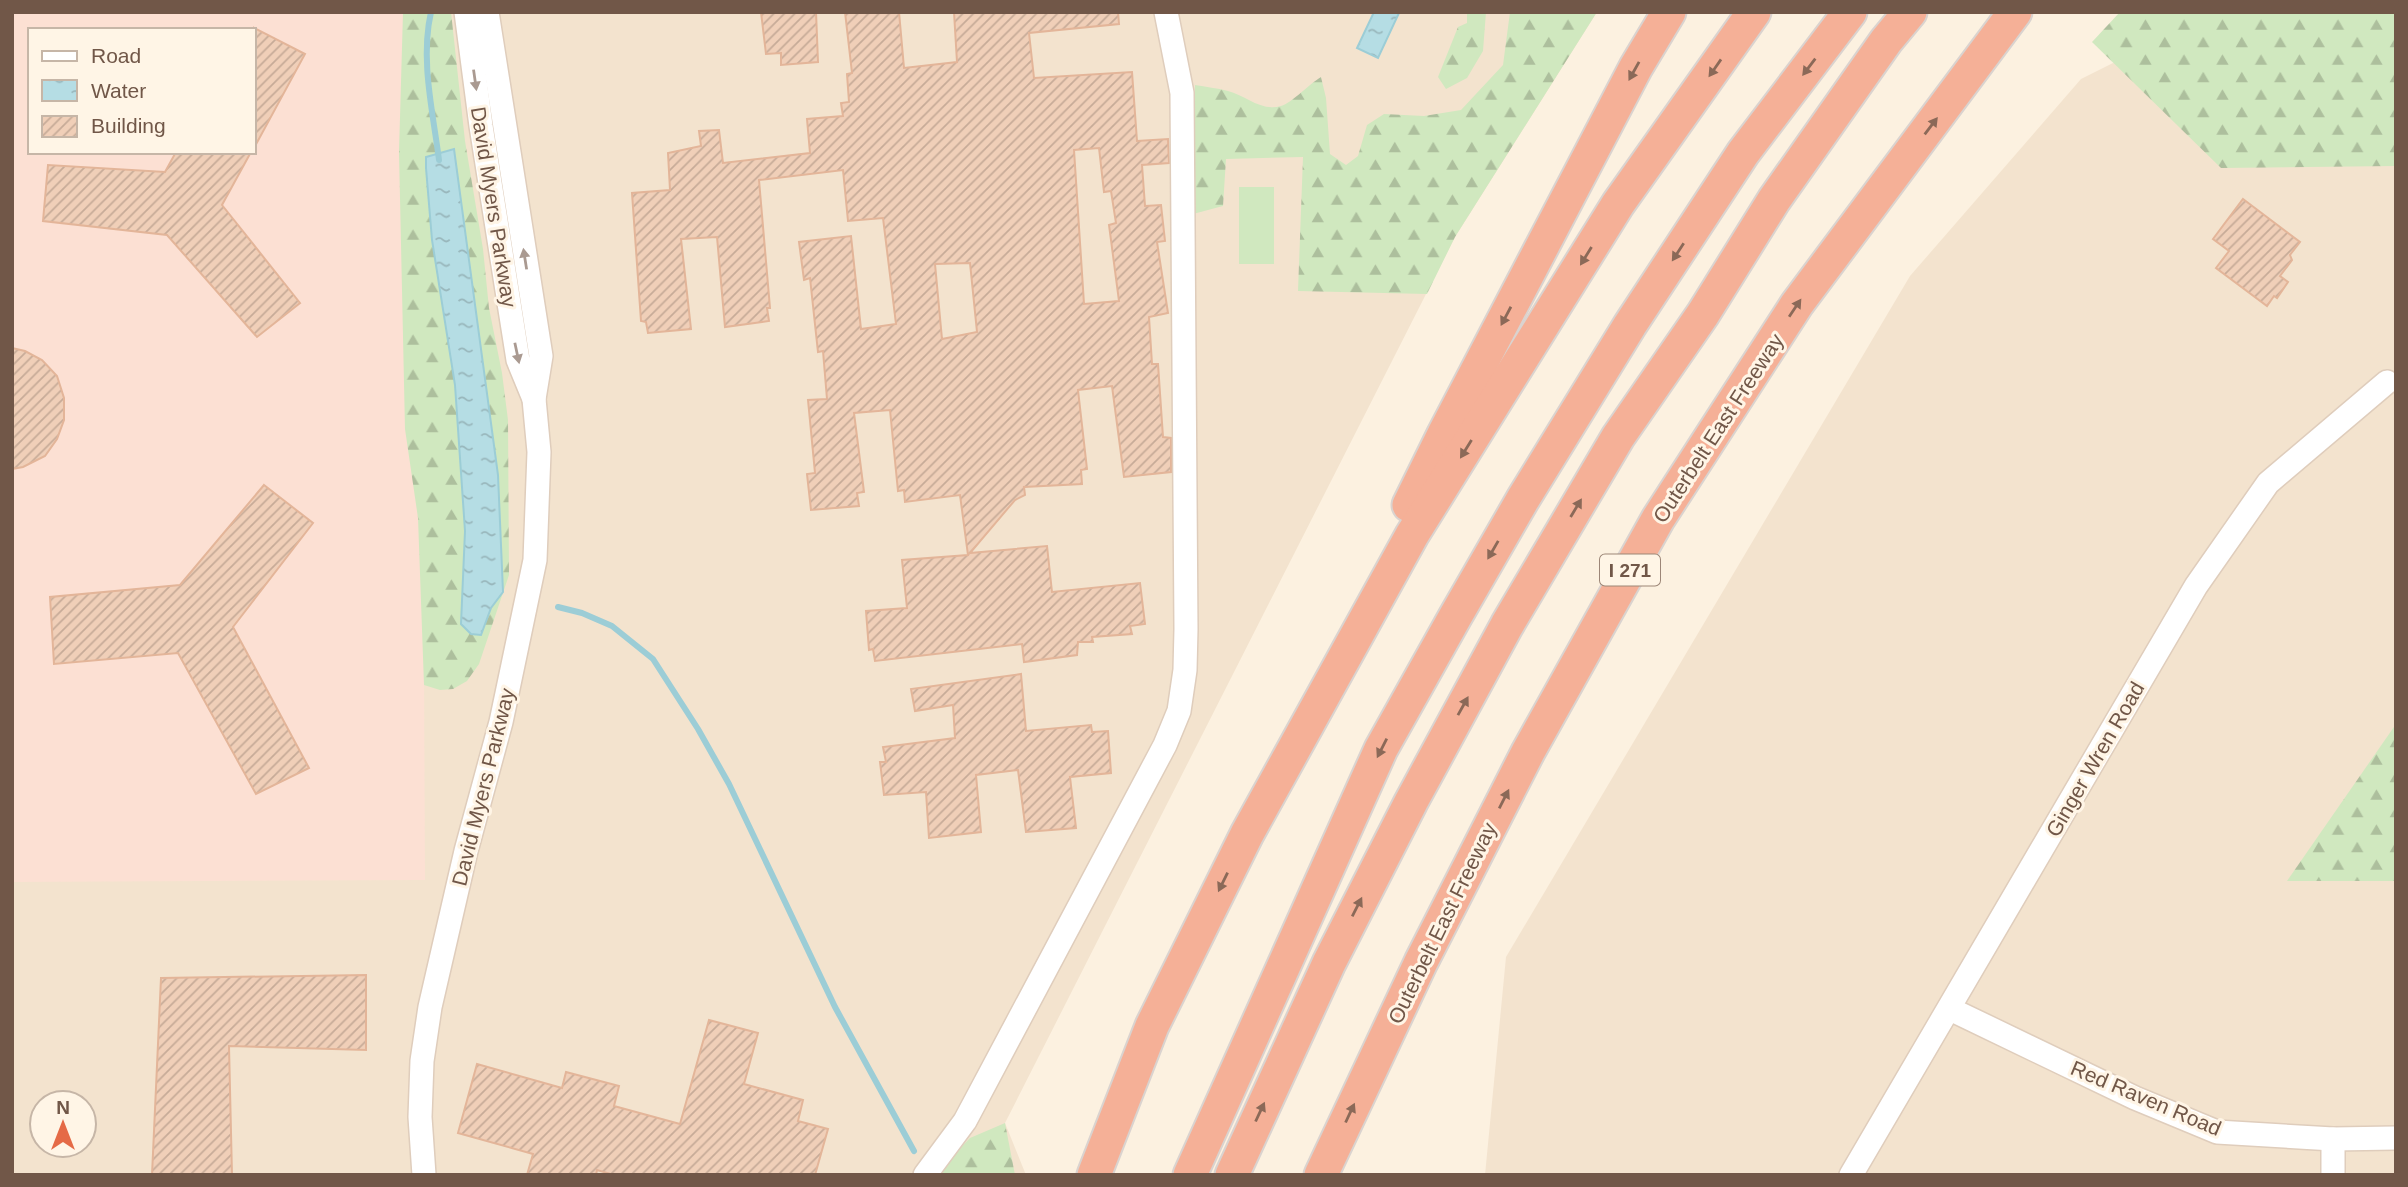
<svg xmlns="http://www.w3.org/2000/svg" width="2408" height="1187" viewBox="0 0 2408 1187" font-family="Helvetica,sans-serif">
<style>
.residential{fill:#f3e3ce;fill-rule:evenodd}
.commercial{fill:#fce0d3;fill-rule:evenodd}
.green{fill:#d0e8bf}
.forest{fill:url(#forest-firs)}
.water{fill:url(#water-ripples);stroke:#9ccdd6;stroke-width:2}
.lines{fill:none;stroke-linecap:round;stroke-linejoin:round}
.stream{stroke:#9ccdd6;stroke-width:6}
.building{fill:url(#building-hatch);stroke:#e3b599;stroke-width:2;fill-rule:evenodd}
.minor-casing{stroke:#dfcdbc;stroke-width:26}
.highway-casing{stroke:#dad3cf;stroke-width:37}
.minor{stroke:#fff;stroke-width:23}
.highway{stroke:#f5b097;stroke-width:33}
.oneway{fill:#8b6958}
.oneway2{fill:#aa9a91}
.labels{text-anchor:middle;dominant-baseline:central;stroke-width:6;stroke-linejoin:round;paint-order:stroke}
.shield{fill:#fff5e6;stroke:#9c8677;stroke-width:2}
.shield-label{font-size:19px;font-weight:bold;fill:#715748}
.street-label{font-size:21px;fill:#715748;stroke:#fff5e6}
</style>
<defs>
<pattern id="forest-firs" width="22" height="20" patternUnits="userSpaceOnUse" patternTransform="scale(1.75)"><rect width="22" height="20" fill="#d0e8bf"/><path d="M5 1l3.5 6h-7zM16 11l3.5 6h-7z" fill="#adbf9d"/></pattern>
<pattern id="water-ripples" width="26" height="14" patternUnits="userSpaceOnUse" patternTransform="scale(1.75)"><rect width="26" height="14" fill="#b5dde4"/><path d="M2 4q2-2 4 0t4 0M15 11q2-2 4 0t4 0" fill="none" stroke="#98b6bb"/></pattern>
<pattern id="building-hatch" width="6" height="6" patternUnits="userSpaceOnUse" patternTransform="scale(1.75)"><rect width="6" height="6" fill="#f0cfb8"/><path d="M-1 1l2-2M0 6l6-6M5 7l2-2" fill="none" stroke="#c7ab98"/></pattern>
</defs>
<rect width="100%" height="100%" fill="#fcf1e0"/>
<g class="residential">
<path d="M12 12H1597L1455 237 1005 1123 1026 1175H12ZM30 30H254V152H30ZM42 1103H84V1145H42Z"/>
<path d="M2215 12H2396V1175H1485L1506 957 1910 276 2081 79Z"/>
</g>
<path class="commercial" d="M12 12H421L425 880 12 882ZM30 30H254V152H30Z"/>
<rect class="green" x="1239" y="187" width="35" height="77"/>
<g class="forest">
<path d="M403 12H451L465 141 483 249 489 308 502 373 508 420 509 575 479 664 467 681 453 689 440 690 424 685 418 518 405 429 399 152Z"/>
<path d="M1467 12H1486L1483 51 1467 78 1446 89 1438 77 1458 27 1467 23Z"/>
<path d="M1510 12H1597L1455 237 1427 294 1298 291 1303 157 1226 159 1223 206 1193 214 1195 85C1206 87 1217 88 1228 91 1245 95 1261 112 1281 106 1292 103 1309 84 1321 77L1326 98 1330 154 1346 165 1358 156 1367 125 1384 114 1424 116 1461 110 1503 65Z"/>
<path d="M2120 12H2396V166L2221 168 2092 42Z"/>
<path d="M2396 724V881H2287Z"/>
<path d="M1005 1123 1015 1175H934L970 1138Z"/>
</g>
<g class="water">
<path d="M1374 12 1399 13 1378 58 1357 48Z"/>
<path d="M454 149 498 475 503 592 491 608 481 635 471 634 461 624 465 531 455 385 432 240 426 168V157Z"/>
</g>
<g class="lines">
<g class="stream">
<path d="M431 12C420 60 433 112 439 160"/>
<path d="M558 607 582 613 612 626 653 659 698 729 729 784 835 1007 914 1151"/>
</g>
</g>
<g class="building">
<path d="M761 12H816L818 62 781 65V53L766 54Z"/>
<path d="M845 12H899L904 68 957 62 954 12H1118L1119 24 1029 33 1034 78 1132 72 1137 141 1168 139 1169 163 1142 165 1145 206 1161 205 1165 241 1157 242 1168 313 1149 317 1152 364H1158L1163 437 1171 438V472L1124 477 1112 386 1078 390 1087 469 1081 470 1082 484 1024 487 1025 495 1015 500 970 553 1047 546 1052 592 1140 583 1145 624 1130 626 1132 634 1092 637 1093 642H1078L1077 655 1024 662 1022 644 875 661 873 649 869 650 866 611 907 608 902 560 968 555 960 495 905 502 904 490 898 491 890 410 854 413 864 492 857 493 859 506 811 510 807 474 815 473 808 400 827 399 823 351 818 352 810 278 804 280 799 242 851 236 861 329 896 324 883 218 848 221 843 170 759 180 770 308H767L769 321 725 327 717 237 681 239 691 329 648 333 646 322 641 321 632 193 670 190 668 153 701 146 699 131 719 130 723 163 810 153 807 119 843 116 841 103 849 102 847 74 852 73ZM1099 148 1104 192 1111 191 1116 223 1109 225 1119 301 1084 304 1074 150ZM970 263 977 332 942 339 935 264Z"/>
<path d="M254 28 305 54 254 148Z"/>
<path d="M176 152H251L222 205 300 303 257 337 167 235 43 221 48 165 165 172Z"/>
<path d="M2243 199 2300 242 2290 255 2292 260 2280 276 2288 282 2277 298 2274 296 2267 306 2216 268 2229 251 2213 239Z"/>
<path d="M12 348 25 351 42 360 57 376 64 398V420L57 439 45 456 23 467 12 469Z"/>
<path d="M264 485 313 523 233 627 309 768 256 794 178 653 54 664 50 597 180 585Z"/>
<path d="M1021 674 1026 731 1091 725 1092 732 1108 731 1111 773 1070 777 1076 828 1026 832 1018 770 976 775 981 832 929 838 926 792 884 795 880 762H886L883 747 955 738 953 705 915 711 911 689Z"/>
<path d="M366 975V1050L229 1046 232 1175H152L161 978Z"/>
<path d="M709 1020 758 1033 744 1084 803 1100 798 1121 828 1129 815 1175H614L597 1170 596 1175H527L533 1154 458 1133 477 1064 562 1088 566 1072 619 1086 614 1106 680 1124Z"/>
</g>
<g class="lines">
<defs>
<g id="minor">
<path d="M466 12 481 126 518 360 534 399"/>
<path d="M1950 1009 2135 1098 2217 1132 2333 1139 2396 1138"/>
<path d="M424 1175 420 1117 422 1061 430 1007 466 851 501 722 535 560 539 452 534 399 541 356 487 12"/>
<path d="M925 1175 965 1121 1165 745 1179 711 1185 670 1186 629 1182 93 1166 12"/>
<path d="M1851 1175 2196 586 2268 483 2387 382"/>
<path d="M2333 1175V1139"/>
</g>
<g id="highway">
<path d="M1409 505 1444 434 1636 67 1669 12"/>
<path d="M1094 1175 1152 1026 1247 834 1412 535 1618 204 1754 12"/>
<path d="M1190 1175 1381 749 1455 617 1523 499 1630 325 1743 153 1850 12"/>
<path d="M1232 1175 1329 963 1411 802 1507 625 1618 437 1703 314 1774 200 1886 41 1910 12"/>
<path d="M1321 1175 1421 962 1528 752 1658 519 1797 304 2015 12"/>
</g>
</defs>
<use href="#minor" class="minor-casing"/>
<use href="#highway" class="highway-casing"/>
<use href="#minor" class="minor"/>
<use href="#highway" class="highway"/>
</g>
<defs><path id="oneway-solid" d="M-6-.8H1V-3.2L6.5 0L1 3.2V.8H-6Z" transform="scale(1.75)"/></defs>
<g class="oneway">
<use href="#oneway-solid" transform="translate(1809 67) rotate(127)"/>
<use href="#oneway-solid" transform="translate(1715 68) rotate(125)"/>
<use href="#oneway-solid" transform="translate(1634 71) rotate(119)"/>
<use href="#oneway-solid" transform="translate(1931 126) rotate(-53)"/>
<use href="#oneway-solid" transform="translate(1678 252) rotate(123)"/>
<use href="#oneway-solid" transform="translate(1586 256) rotate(122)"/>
<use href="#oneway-solid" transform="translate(1795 308) rotate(-56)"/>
<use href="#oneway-solid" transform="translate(1506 316) rotate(118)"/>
<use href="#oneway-solid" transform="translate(1466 449) rotate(122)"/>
<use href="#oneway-solid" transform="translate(1576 508) rotate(-59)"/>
<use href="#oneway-solid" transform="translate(1493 550) rotate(120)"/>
<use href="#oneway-solid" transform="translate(1463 706) rotate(-61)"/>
<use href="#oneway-solid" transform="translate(1382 748) rotate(117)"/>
<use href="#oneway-solid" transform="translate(1504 799) rotate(-63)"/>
<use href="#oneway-solid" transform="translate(1223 882) rotate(116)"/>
<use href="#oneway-solid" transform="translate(1357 907) rotate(-63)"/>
<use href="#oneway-solid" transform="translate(1260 1112) rotate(-65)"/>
<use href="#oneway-solid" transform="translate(1350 1113) rotate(-65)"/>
</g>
<g class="oneway2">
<use href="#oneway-solid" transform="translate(475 80) rotate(82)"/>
<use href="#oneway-solid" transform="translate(525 259) rotate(-99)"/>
<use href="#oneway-solid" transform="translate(517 353) rotate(78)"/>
</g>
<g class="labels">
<rect class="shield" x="1600" y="554.5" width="60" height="31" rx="5"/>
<g class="shield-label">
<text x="1630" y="570">I 271</text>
</g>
<g class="street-label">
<text transform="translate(494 207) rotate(81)">David Myers Parkway</text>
<text transform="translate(1718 428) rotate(-57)">Outerbelt East Freeway</text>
<text transform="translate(2095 759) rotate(-60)">Ginger Wren Road</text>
<text transform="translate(483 787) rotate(-76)">David Myers Parkway</text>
<text transform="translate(1442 923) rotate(-64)">Outerbelt East Freeway</text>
<text transform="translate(2146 1098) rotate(23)">Red Raven Road</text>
</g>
</g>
<rect width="2408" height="1187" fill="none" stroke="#715748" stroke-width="28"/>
<rect x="28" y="28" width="228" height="126" fill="#fff5e6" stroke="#c6b6a7" stroke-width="2"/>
<rect x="42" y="51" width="35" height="10" fill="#ffffff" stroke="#c6b6a7" stroke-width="2"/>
<text x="91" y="63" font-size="21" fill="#715748">Road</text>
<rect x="42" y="80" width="35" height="21" fill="url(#water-ripples)" stroke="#c6b6a7" stroke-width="2"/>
<text x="91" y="98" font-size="21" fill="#715748">Water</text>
<rect x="42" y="116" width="35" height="21" fill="url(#building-hatch)" stroke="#c6b6a7" stroke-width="2"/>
<text x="91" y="133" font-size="21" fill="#715748">Building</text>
<g transform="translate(63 1124)"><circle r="33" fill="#fff5e6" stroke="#c6b6a7" stroke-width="2"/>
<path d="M0-5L12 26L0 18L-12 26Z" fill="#e56a46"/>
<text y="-10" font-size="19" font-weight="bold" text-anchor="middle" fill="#715748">N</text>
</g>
</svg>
